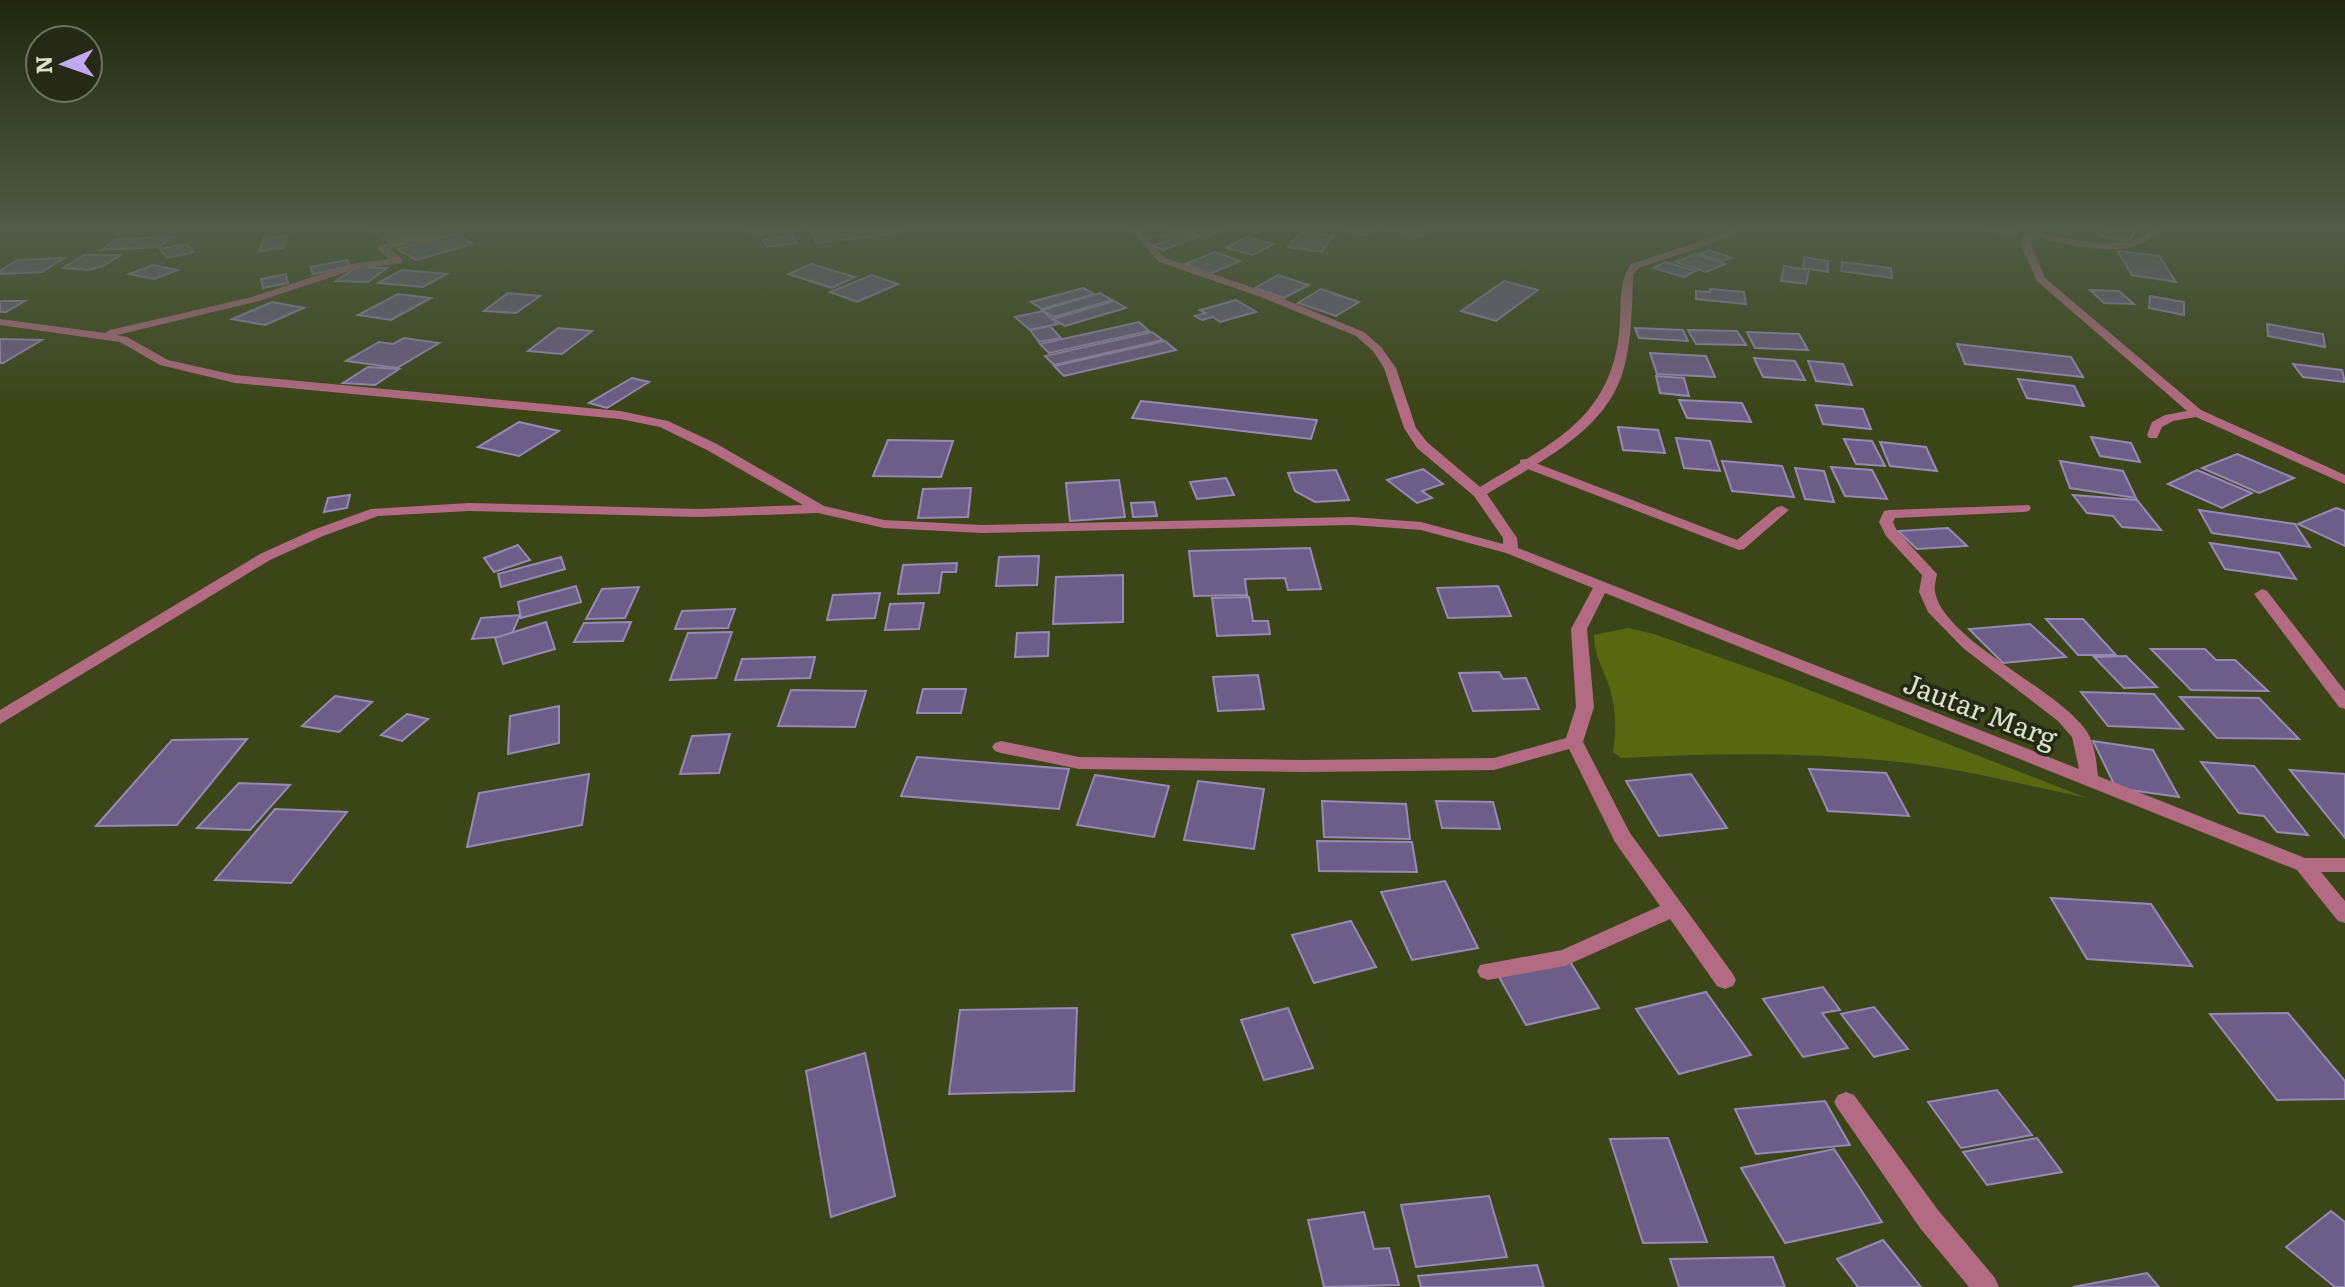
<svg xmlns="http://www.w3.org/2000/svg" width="2345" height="1287" viewBox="0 0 2345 1287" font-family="Literata,serif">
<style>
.green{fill:#596711}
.building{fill:#6c5e88;stroke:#9789b6;stroke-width:2}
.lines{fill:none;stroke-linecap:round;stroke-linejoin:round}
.lane{fill:#b26b82;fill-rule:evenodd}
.street{fill:#b26b82;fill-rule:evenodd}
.labels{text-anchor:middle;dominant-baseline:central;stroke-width:7;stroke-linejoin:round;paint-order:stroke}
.street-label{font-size:28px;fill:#dbe1c9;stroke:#252916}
</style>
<rect width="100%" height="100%" fill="#3c4518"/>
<path class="green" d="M1628 628 1654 634 1781 679 2087 798C2043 789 1999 778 1955 770 1846 751 1732 752 1621 758L1613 752C1617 729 1616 706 1608 683 1602 667 1594 653 1594 635Z"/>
<g class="building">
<path d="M366 227H407L377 234Z"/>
<path d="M410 227H435L440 230 390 243 378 234Z"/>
<path d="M843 227H898L901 233 816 243 811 230Z"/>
<path d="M1186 227H1218L1225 229 1203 237 1182 228Z"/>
<path d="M1350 227H1378L1364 236 1343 231Z"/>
<path d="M1390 227H1431L1417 237 1385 230Z"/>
<path d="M1972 227H2010L2019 228 2011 235Z"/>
<path d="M2108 227H2118L2136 230 2129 241 2102 236Z"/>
<path d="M1176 229 1198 237 1163 250 1152 246 1170 240 1159 236Z"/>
<path d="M1301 232 1333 236 1322 252 1288 247Z"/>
<path d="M454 234 473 244 416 260 398 249Z"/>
<path d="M288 235 283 248 259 251 264 238Z"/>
<path d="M792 235 797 243 767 247 763 240Z"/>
<path d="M172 237 159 247 101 250 116 239Z"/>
<path d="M1247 237 1274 244 1253 255 1226 248Z"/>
<path d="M187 244 194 252 167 258 160 249Z"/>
<path d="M1709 250 1732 258 1723 261 1700 254Z"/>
<path d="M2118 251 2159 256 2176 282 2132 275Z"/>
<path d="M1215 252 1240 261 1210 274 1185 264Z"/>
<path d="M1695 254 1725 264 1706 272 1676 262Z"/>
<path d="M84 255H121L103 266 88 270 63 268Z"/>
<path d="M1804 257 1828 261V272L1803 268Z"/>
<path d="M64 258 42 272 0 274V271L17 260Z"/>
<path d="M347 260 350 266 313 274 310 267Z"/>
<path d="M1665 262 1696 271 1684 277 1653 268Z"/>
<path d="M1842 262 1891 268 1892 278 1841 271Z"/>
<path d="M811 264 855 277 832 288 788 274Z"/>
<path d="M153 265 178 270 154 279 129 274Z"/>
<path d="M1784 266 1809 270 1806 284 1781 281Z"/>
<path d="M357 267 387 268 368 282 336 281Z"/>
<path d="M402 270 447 274 423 287 378 283Z"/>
<path d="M286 274 288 283 263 288 261 279Z"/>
<path d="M872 275 898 284 857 302 830 292Z"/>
<path d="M1278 275 1309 285 1284 298 1255 288Z"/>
<path d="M1504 281 1538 290 1496 321 1461 311Z"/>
<path d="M1083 288 1094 294 1042 309 1031 302Z"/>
<path d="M1321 289 1359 302 1336 316 1298 303Z"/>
<path d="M1710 289 1744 292 1746 304 1696 299V291L1710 292Z"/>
<path d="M2090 290 2119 291 2134 304 2104 303Z"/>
<path d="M508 293 540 296 516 313 484 311Z"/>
<path d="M1100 293 1112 300 1054 317 1042 310Z"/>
<path d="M398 294 431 298 391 320 358 315Z"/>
<path d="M2150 296 2184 302V315L2149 308Z"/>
<path d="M1236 300 1256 312 1220 322 1213 317 1202 320 1195 316 1206 313 1200 310Z"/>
<path d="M0 301H25L6 312H0Z"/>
<path d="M1114 301 1126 308 1065 326 1053 319Z"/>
<path d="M272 302 304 308 265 325 232 319Z"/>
<path d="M1043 311 1058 324 1030 330 1015 317Z"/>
<path d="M1139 322 1149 331 1049 353 1040 344Z"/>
<path d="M2267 324 2323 334 2325 347 2268 336Z"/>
<path d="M1050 326 1061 338 1039 342 1030 330Z"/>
<path d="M558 328 592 331 562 354 528 351Z"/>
<path d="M1635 328 1683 330 1688 341 1639 338Z"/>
<path d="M1688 330 1737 331 1746 345 1696 344Z"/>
<path d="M1152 332 1163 340 1054 365 1045 356Z"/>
<path d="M1747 332 1799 334 1808 350 1755 348Z"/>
<path d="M404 338 439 343 397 368 346 361 379 342 393 344Z"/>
<path d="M0 339 42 340 3 363H0Z"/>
<path d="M1165 341 1176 350 1064 376 1054 366Z"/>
<path d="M1957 344 2071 357 2083 377 1965 364Z"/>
<path d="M1650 353 1706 356 1715 377 1657 374Z"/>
<path d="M1754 358 1795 361 1805 380 1763 377Z"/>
<path d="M1808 361 1843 364 1852 385 1816 381Z"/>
<path d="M2293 364 2342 370 2345 382 2303 377Z"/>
<path d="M368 367 399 369 375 385 343 383Z"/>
<path d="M1656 376 1684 378 1689 396 1660 393Z"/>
<path d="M632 378 649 382 607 408 589 403Z"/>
<path d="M2018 379 2074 386 2084 406 2027 398Z"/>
<path d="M1679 400 1742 403 1751 422 1687 418Z"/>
<path d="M1141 401 1317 420 1311 439 1132 418Z"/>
<path d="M1816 405 1863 409 1871 429 1823 424Z"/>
<path d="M519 422 559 431 519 456 478 447Z"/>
<path d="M1618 427 1658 430 1665 453 1623 450Z"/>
<path d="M2091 437 2131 443 2140 462 2100 456Z"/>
<path d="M1676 438 1710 441 1720 471 1684 468Z"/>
<path d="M1844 439 1872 441 1885 466 1856 464Z"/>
<path d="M888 440 953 441 941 477 873 476Z"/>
<path d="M1880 442 1926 447 1937 471 1890 466Z"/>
<path d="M2237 454 2294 478 2259 493 2202 468Z"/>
<path d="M1722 461 1782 466 1794 497 1732 491Z"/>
<path d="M2060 461 2123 471 2136 498 2070 488Z"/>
<path d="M1831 467 1872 470 1887 499 1845 496Z"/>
<path d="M1795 468 1824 471 1834 502 1805 499Z"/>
<path d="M1423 469 1443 484 1422 491 1432 498 1417 503 1387 480Z"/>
<path d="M1336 470 1349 500 1315 502 1295 491 1288 473Z"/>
<path d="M2197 470 2252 493 2222 508 2168 484Z"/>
<path d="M1226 478 1234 495 1197 499 1190 482Z"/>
<path d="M1119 480 1125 517 1070 521 1066 483Z"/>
<path d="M971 488 968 517 918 518 923 489Z"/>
<path d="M350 495 347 508 324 512 328 498Z"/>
<path d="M2073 495 2137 500 2161 530 2122 527 2113 516 2087 513Z"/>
<path d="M1154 502 1157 516 1133 517 1131 503Z"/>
<path d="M2336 508 2345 511V546L2298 524Z"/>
<path d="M2199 510 2295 524 2310 547 2212 533Z"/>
<path d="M1948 528 1967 546 1917 549 1898 531Z"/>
<path d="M2210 543 2279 553 2296 579 2225 569Z"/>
<path d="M518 545 530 560 494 572 484 558Z"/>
<path d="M1310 548 1321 589 1288 590 1285 578 1245 579 1247 595 1194 596 1189 551Z"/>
<path d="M1039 556 1037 585 996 586 999 557Z"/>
<path d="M561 557 565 569 501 587 498 574Z"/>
<path d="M957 563 956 572H942L939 593 898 594 903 565Z"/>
<path d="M1123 575V622L1053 624 1056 577Z"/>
<path d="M576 586 581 602 521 618 518 602Z"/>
<path d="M1498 586 1511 616 1448 618 1437 588Z"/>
<path d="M639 587 625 618 586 619 602 589Z"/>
<path d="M880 593 875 618 827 620 833 595Z"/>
<path d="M1249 597 1253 621H1268L1270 634 1217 636 1212 598Z"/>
<path d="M924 603 919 629 885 630 890 604Z"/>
<path d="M735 609 728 628 675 629 682 611Z"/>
<path d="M520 615 511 636 472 639 481 618Z"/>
<path d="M2046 619H2083L2116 655H2078Z"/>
<path d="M546 622 555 649 503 664 495 638Z"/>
<path d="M631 622 623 641 574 642 584 623Z"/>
<path d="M2030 624 2066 657 2003 663 1969 629Z"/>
<path d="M732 632 716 678 670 680 688 633Z"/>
<path d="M1049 632 1048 656 1015 657 1017 633Z"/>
<path d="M2151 649H2205L2216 660H2235L2268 691 2191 690Z"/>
<path d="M2126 656 2157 687 2124 688 2094 657Z"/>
<path d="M815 657 810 678 735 680 742 659Z"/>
<path d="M1499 672 1503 679 1526 678 1539 709 1473 711 1459 673Z"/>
<path d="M1258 675 1264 709 1218 711 1213 677Z"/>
<path d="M923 689H966L961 713H917Z"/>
<path d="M791 690 866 691 855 727 778 726Z"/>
<path d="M2081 692 2154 694 2183 729 2108 726Z"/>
<path d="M335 696 372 702 339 732 302 726Z"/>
<path d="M2180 697 2259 698 2299 739 2217 738Z"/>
<path d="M559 706V743L508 754 510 716Z"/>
<path d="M407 714 428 719 402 741 381 735Z"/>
<path d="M730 734 719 773 680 774 692 736Z"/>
<path d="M247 739 177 825 96 826 172 740Z"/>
<path d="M2093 741 2153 750 2179 797 2116 788Z"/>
<path d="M917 757 1069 769 1059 809 901 796Z"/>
<path d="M2201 762 2254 766 2308 835 2277 832 2264 816 2239 813Z"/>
<path d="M1809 769 1886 773 1909 816 1828 811Z"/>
<path d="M2290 770 2345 774V838Z"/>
<path d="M589 774 582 825 467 847 479 793Z"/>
<path d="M1691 774 1727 828 1659 836 1626 781Z"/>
<path d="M1095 775 1169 786 1154 837 1077 825Z"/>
<path d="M1198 781 1264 789 1254 849 1184 840Z"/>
<path d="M239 783 290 785 250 830 197 828Z"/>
<path d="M1322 801 1406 804 1410 839 1324 837Z"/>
<path d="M1436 801 1493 802 1500 829 1442 828Z"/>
<path d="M275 809 347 812 291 883 215 880Z"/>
<path d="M1317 841 1412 842 1417 872 1319 871Z"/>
<path d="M1445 881 1478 948 1412 960 1381 892Z"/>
<path d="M2051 898 2151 904 2192 966 2087 959Z"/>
<path d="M1351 921 1376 967 1314 983 1292 935Z"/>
<path d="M1569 960 1599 1008 1526 1025 1499 977Z"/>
<path d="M1823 987 1840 1010 1822 1013 1848 1048 1803 1057 1763 999Z"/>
<path d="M1706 992 1751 1055 1679 1074 1636 1009Z"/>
<path d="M1874 1007 1908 1049 1874 1057 1841 1014Z"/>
<path d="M1077 1008 1074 1091 949 1094 960 1010Z"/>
<path d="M1288 1008 1313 1068 1264 1080 1241 1020Z"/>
<path d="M2288 1013 2345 1081V1099L2277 1100 2210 1014Z"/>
<path d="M865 1053 895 1196 831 1217 806 1071Z"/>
<path d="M1997 1090 2032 1135 1961 1148 1928 1102Z"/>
<path d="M1825 1101 1850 1145 1756 1154 1735 1109Z"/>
<path d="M1668 1138 1707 1242 1643 1243 1610 1139Z"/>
<path d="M2037 1138 2062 1172 1987 1185 1963 1152Z"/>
<path d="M1834 1149 1882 1222 1785 1243 1741 1168Z"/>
<path d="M1489 1196 1507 1257 1416 1267 1401 1205Z"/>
<path d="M2331 1211 2345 1222V1287H2335L2286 1247Z"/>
<path d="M1364 1212 1374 1249 1389 1248 1399 1285 1324 1287 1308 1220Z"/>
<path d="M1883 1240 1921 1287H1858L1837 1259Z"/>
<path d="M1773 1257 1785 1287H1679L1670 1259Z"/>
<path d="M1537 1265 1544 1287H1421L1418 1276Z"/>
<path d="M2147 1273 2159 1287H2073Z"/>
</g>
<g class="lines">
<path class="lane" d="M1525 459 1737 540 1777 507 1782 506 1789 510 1744 549 1739 550 1520 466V460Z"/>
<g class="street">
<path d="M725 227 759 229 819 227 814 230 759 235Z"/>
<path d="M1128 227H1137L1165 258 1269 293 1364 332 1381 347 1396 368 1416 428 1427 442 1480 487C1547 445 1608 423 1619 335 1622 312 1617 283 1631 264L1722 234 1728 227H1737L1728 238 1639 268 1633 275C1632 306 1632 338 1624 368 1607 432 1538 462 1487 494L1517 538 1518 548 2079 769 2072 737 2058 721 1963 648 1928 612 1919 592 1922 575 1886 536 1879 522 1884 511 1889 510 2029 505 2031 508 2029 511 2024 512 1895 518 1893 522 1897 531 1937 574C1936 580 1934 586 1935 592 1944 640 2054 687 2085 729 2095 742 2096 760 2098 776L2305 858H2345V872H2321L2345 901V923L2338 921 2297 870 1605 593 1587 629 1594 707 1583 742 1630 833 1733 974 1736 980 1733 986 1725 989 1717 986 1670 919 1565 966 1488 980 1480 977 1477 971 1480 965 1562 950 1660 906 1615 842 1569 749 1494 770 1303 772 1079 769 1001 753 995 751 992 747 995 743 1001 741 1079 757 1303 760 1494 758 1566 738 1576 707 1571 629 1593 588 1506 553 1421 530 1352 525 982 533 884 528 818 513 699 517 469 511 378 516 323 536 270 560 0 724V710L260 554 313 530 371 509 469 503 699 509 803 505 707 450 660 427 620 419 235 383 160 365 120 342 0 325V319L105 333 110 330 252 297 351 264 389 259 378 250V246L437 232 440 233V237L389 249 402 259V263L356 269 259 301 117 335 127 337 168 360 235 375 620 411 668 421 717 444 824 506 884 520 982 525 1352 517 1421 522 1503 544V538L1474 496 1417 448 1404 428 1384 368 1373 351 1356 336 1261 297 1159 262Z"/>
<path d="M2153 227H2162C2135 265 2071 245 2033 237L2031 245 2045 278 2201 410 2345 475V484L2196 417 2173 421 2162 427 2157 438H2149L2147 435 2152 422 2165 415 2187 411 2037 281 2021 245 2024 233 2029 230C2061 237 2130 257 2153 227Z"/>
<path d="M2262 589 2267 591 2345 691V709L2339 707 2254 594Z"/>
<path d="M1846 1092 1854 1095 1938 1210 1995 1278 1999 1287H1969L1920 1228 1838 1109 1834 1102 1838 1095Z"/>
</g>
</g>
<linearGradient id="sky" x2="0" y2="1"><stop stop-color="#21260d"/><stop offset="0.56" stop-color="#505c48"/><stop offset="1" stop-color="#505c48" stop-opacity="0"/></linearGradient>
<rect width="2345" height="407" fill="url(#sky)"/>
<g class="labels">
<g class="street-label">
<text transform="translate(1981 709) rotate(21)">Jautar Marg</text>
</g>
</g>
<g transform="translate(64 64) rotate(268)"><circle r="38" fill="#252916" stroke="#6e735e" stroke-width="2"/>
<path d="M0-6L14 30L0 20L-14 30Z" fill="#c1a8f3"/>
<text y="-12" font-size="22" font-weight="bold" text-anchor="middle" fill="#dbe1c9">N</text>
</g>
</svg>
